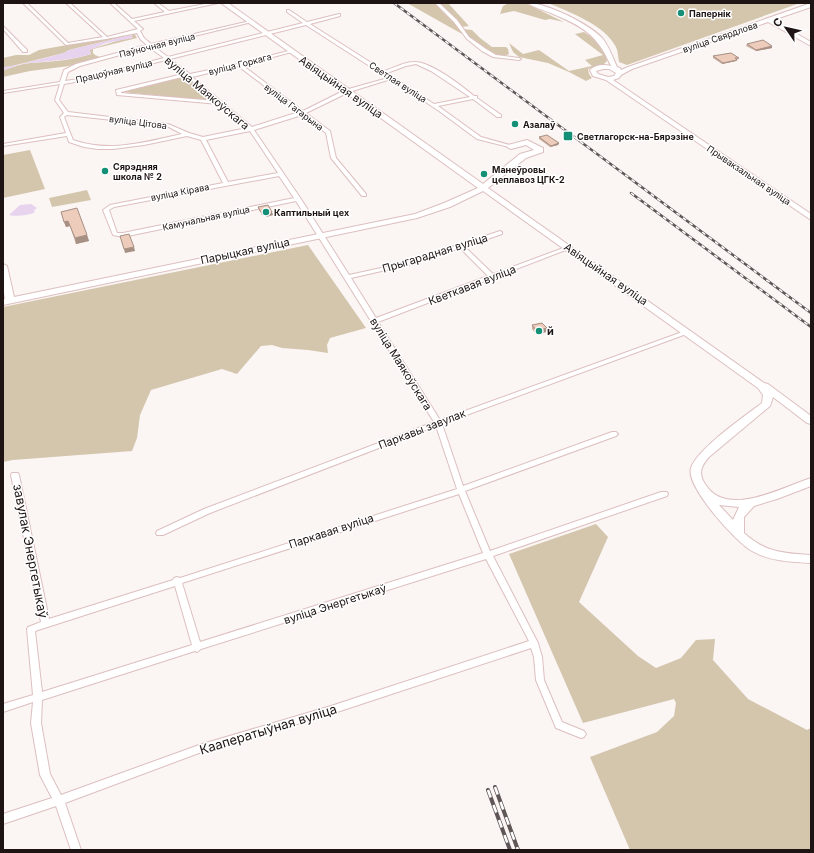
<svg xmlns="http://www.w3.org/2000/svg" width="814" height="853" viewBox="0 0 814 853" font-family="Inter,sans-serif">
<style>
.green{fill:#d4c6ad}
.water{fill:#e7d3ee}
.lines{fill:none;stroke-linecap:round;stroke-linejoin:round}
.street-casing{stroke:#ddbfbf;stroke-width:2}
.secondary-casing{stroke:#ddbfbf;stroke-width:2}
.street{fill:#fff;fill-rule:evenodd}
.secondary{fill:#fff;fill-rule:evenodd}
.rail-far1-casing{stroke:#5f5756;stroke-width:2.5}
.rail-casing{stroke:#5f5756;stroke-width:4}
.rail-far1{stroke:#fff;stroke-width:1.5;stroke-dasharray:4;stroke-linecap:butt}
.rail{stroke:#fff;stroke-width:2.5;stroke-dasharray:8;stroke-linecap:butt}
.wall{fill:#ccafa1}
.shaded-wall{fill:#a68f83}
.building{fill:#edccbb;stroke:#a68f83}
.poi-dot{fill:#139075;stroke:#fff;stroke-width:1.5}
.labels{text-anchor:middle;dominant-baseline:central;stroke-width:3;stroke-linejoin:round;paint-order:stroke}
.far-poi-label{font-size:9px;font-weight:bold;fill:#1e1414;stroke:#fff;text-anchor:start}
.far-street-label{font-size:9px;fill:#1e1414;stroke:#fff}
.street-label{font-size:11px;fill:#1e1414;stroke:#fff}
.poi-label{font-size:11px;font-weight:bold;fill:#1e1414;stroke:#fff;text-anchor:start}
.near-street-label{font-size:13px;fill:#1e1414;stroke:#fff}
</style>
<rect width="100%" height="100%" fill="#fbf5f4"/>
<g class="green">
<path d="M407 3H435L455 22 462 34Z"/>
<path d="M438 3H448L469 26 461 27Z"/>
<path d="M509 3H525L564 22 550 19 545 20 514 11 500 14 503 6Z"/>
<path d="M548 3H800L627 65 619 62C618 57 618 51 616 47 605 25 569 12 548 3Z"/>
<path d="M463 29 472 30 480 38 492 47H506L508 49 509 54C495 62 470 39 463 29Z"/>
<path d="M584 32C594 38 605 49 607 61L604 64 588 69 589 74 592 78 586 81 569 72 548 63 519 57 513 52 509 43 523 54 539 50 569 71 592 66 585 60 603 55 575 34Z"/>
<path d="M134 33 137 38 93 49V53L95 55 100 57 99 58 69 66 30 71 3 77V70C12 68 22 63 31 63 49 62 74 60 91 54L89 50 94 48 133 36 131 35 69 50 64 53 8 67H3V58L16 55H3H29L39 50Z"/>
<path d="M184 76 215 101 121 92Z"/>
<path d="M30 150 45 189 3 198V155Z"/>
<path d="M87 190 91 200 52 207 49 198Z"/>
<path d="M308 245 366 328 330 338 327 345 328 353 308 350 282 348 272 345 261 346 237 374 222 369 151 390 140 415 137 438 132 451 13 460 3 462V307Z"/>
<path d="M596 524 608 537 579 602 638 656 656 668 681 658 696 640 715 639 713 660 748 699 807 730 811 728V850H630L590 757 657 732 674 716 676 703 674 699 583 723 509 554Z"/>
</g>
<g class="water">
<path d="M131 35 133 38 106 43 90 50 91 54C72 60 51 61 31 63 22 63 12 68 3 70V67L18 65 64 53 69 50Z"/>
<path d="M31 204 37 208 34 210 35 212C31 215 14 217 9 215L20 205Z"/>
</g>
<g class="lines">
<defs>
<g id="street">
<path d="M23 3H27L68 43 103 37 66 3H70L107 37 138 29 110 3H114L132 19 165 12 154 3H158L169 11 210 3H218L134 21 143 29 140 31 144 38 151 44 250 21 252 22 153 46 168 57 303 23 287 12V10H289L307 22 339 14H340V16L310 24 384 71C394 68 404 62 414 62 430 61 462 86 474 96H477V98L501 115V117H497L473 99 438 106 481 137 513 146V148L477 139 439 111 391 79 349 92 306 113 330 131 336 158 366 194V196H362L331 158 326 133 302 115 254 130 301 199 349 275 404 263 500 231 502 232V234L465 247 493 274 566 247 568 246 571 248 378 322 440 420 685 331H689L690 332 689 333 442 424 463 486 612 432H616L618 434 616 436 465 491 490 551 661 492H667L668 494 667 496 493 556 538 643 542 657 544 680 562 722 584 731 586 734 584 737 581 738 556 728 536 680 534 657 531 648 331 714 199 753 65 803 81 850H71L56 806 3 824V814L52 798 40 775 31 723 33 702 3 712V704L33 695 27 629 28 627 41 622 11 475 12 473H18L19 475 49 619 173 580 174 578 177 577 180 578 457 489 436 426 210 513 163 535H157L156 533 157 531 204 509 434 422 296 201 123 237 113 235 103 210 110 205 223 183 201 140 187 136 144 145 113 149H98L84 147 69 142 67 136 3 146V144L66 133 60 117 64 113 55 100 60 84 3 93V91L60 82 64 70 76 64 147 45 141 40 137 33 106 39 66 45ZM306 25 388 78 345 90 303 111 242 65 292 52V50L238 64 190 74 170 59ZM149 47 164 58 86 78 65 81 68 72 80 66ZM166 60 183 74 116 90 117 95 219 104 247 128 203 137 189 133 168 124 68 112 59 100 64 84 86 80ZM416 64 431 71 470 97 434 104 387 73 406 66ZM238 66 299 112 252 127 192 77ZM186 76 216 101 121 93V92ZM67 115 167 126 182 134C146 142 109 153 73 140L64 117ZM250 131 278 173 228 182 206 140ZM279 176 294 198 123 233H117L109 210 114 207ZM460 248 488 276 376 318 351 278 408 265ZM459 494 483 553 200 642 182 583ZM486 559 529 641 331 706 199 745 61 795 50 774 41 723 42 700 195 651 197 652 201 649ZM175 586 192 645 42 692 35 631Z"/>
<path d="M435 3H439L457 20 469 37 486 49 496 55 519 58 521 59 519 60 493 57 482 51 467 39 454 22Z"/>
<path d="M3 26 27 50V52H23L3 29Z"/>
</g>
<g id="secondary">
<path d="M221 3H228L483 184 520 154 534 150 526 145 511 149 507 147 508 145 527 140 543 148V152L526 158 488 188 764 383 768 384 811 416V424L807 423 773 397 770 406 709 457C701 466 698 473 705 484 726 519 783 487 811 478V486L777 499 754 506 744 517V533C766 553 783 553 811 555V563C791 562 769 561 752 551 736 542 685 486 691 468 697 449 745 416 762 403L763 395 758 388 483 191 450 207 417 218 3 305V299H5L3 287V264L7 266 14 297 415 214 444 203 478 188ZM719 505 739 507 733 520Z"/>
<path d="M528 3C547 3 591 25 603 39 609 47 613 58 617 67L620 68 621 70 628 67 811 3V7L773 20 811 42V46L768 22 632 69 621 75 619 78 613 80 811 214V220L606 80 593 76 590 70C595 65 603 64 611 66 597 34 582 26 551 13 544 10 534 8 528 3ZM603 69H609L616 73 614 76 608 77 598 74 596 71Z"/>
</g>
</defs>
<use href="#street" class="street-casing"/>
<use href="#secondary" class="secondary-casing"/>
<use href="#street" class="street"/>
<use href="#secondary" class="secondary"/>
<defs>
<g id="rail-far1">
<path d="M394 3 811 313"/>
<path d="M631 193 811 327"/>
</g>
<g id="rail">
<path d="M495 787 518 850"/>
<path d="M488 790 510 850"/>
</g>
</defs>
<use href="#rail-far1" class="rail-far1-casing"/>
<use href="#rail" class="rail-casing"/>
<use href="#rail-far1" class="rail-far1"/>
<use href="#rail" class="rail"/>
</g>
<g class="wall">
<path d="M747 44 772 48 756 51 746 46Z"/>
<path d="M713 56 739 58 736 61 722 64 713 58Z"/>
<path d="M539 137 559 143 558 145 550 147 539 139Z"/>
<path d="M258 207 273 215 266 217 265 215H262L259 210Z"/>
<path d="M61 212 87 235 89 241 76 244 70 226 66 227Z"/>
<path d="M532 325 547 328 546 332 537 335 532 329Z"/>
</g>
<g class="shaded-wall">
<path d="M772 46V48L756 51V50Z"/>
<path d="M737 60 736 61 722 64 723 63Z"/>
<path d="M559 143 558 145 550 147 551 146Z"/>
<path d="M265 211V215H262L261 212Z"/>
<path d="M272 212 273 215 266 217V213Z"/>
<path d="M68 221 70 226 66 227 64 222Z"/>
<path d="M87 235 89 241 76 244 75 238Z"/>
<path d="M134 247 135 251 125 253 124 249Z"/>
<path d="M547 328 546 332 537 335V331Z"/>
</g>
<g class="building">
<path d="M763 40 772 46 756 50 747 44Z"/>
<path d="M731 53 739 58H735L737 60 723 63 713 56Z"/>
<path d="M547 135 559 143 551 146 539 137Z"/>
<path d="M268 205 272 212 266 213 265 211 261 212 258 207Z"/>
<path d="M77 208 87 235 75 238 68 221 64 222 61 212Z"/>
<path d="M129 234 134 247 124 249 120 236Z"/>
<path d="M542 323 547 328 537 331 532 325Z"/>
</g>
<g class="poi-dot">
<circle cx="681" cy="13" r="4"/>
<circle cx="515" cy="124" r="4"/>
<rect x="563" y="131" width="10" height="10" rx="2"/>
<circle cx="105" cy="171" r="4"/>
<circle cx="484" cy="174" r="4"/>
<circle cx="266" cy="212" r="4"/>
<circle cx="539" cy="331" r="4"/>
</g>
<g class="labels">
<g class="far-poi-label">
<text x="689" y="13">Папернік</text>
<text x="523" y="124">Азалаў</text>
<text x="577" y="136">Светлагорск-на-Бярэзіне</text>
<text x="113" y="166">Сярэдняя<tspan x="113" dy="10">школа № 2</tspan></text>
<text x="492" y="169">Манеўровы<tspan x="492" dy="10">цеплавоз ЦГК-2</tspan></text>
<text x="274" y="212">Каптильный цех</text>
</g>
<g class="far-street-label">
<text transform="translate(720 37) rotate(-19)">вуліца Свярдлова</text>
<text transform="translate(157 45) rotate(-14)">Паўночная вуліца</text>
<text transform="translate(240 64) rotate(-14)">вуліца Горкага</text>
<text transform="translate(114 71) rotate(-13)">Працоўная вуліца</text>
<text transform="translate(398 82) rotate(33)">Светлая вуліца</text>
<text transform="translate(294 107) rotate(37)">вуліца Гагарына</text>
<text transform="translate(138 122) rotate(7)">вуліца Цітова</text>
<text transform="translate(749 175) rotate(34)">Прывакзальная вуліца</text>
<text transform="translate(180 192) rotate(-11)">вуліца Кірава</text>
<text transform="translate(206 218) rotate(-12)">Камунальная вуліца</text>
</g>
<g class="street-label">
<text transform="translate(341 87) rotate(35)">Авіяцыйная вуліца</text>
<text transform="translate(207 93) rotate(40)">вуліца Маякоўскага</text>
<text transform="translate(245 251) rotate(-12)">Парыцкая вуліца</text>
<text transform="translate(435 253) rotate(-17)">Прыгарадная вуліца</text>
<text transform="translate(606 274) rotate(35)">Авіяцыйная вуліца</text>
<text transform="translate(472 285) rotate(-21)">Кветкавая вуліца</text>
<text transform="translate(401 364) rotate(58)">вуліца Маякоўскага</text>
<text transform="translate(422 429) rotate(-21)">Паркавы завулак</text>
<text transform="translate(331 531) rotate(-18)">Паркавая вуліца</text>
<text transform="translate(335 604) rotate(-18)">вуліца Энергетыкаў</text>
</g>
<g class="poi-label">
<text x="547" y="331">й</text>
</g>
<g class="near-street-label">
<text transform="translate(31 551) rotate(79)">завулак Энергетыкаў</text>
<text transform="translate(268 729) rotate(-17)">Кааператыўная вуліца</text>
</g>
</g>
<rect width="814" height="853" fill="none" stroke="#1e1414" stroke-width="8"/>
<g transform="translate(786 28) rotate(304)" stroke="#ffffff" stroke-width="3" paint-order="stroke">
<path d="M0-3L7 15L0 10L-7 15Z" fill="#1e1414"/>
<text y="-6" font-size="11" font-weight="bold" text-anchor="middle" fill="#1e1414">С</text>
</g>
</svg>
